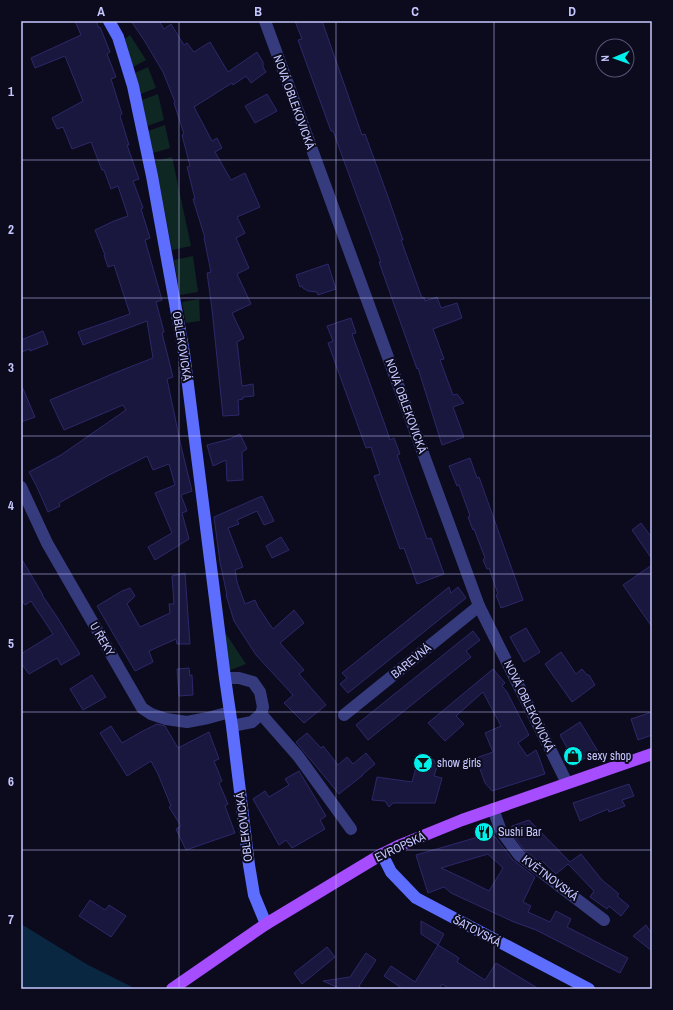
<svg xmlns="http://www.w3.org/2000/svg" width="673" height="1010" viewBox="0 0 673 1010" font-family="'Archivo Narrow',sans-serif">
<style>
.green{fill:#0e2723}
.water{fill:#0a2741}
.building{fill:#19173e;stroke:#2d286a;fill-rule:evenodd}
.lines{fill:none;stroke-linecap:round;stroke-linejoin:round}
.street{stroke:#353b7d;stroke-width:12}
.secondary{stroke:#5d6eff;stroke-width:12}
.primary{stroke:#a64dff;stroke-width:12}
.grid{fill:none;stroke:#c6c7ff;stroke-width:1;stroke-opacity:0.55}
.labels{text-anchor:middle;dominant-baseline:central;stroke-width:4;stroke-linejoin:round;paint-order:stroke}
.street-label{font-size:12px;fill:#c6c7ff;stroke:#0c0b1d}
.poi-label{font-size:12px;fill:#c6c7ff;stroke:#0c0b1d;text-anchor:start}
.neatline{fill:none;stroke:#c6c7ff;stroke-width:1.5}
.grid-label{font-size:13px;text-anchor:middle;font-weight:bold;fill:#c6c7ff}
</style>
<rect width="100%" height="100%" fill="#0c0b1d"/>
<g class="green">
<path d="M130 35 146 60 133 67 125 39Z"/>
<path d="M148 67 156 88 141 94 135 73Z"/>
<path d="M158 94 164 120 147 126 142 100Z"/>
<path d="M165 125 170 148 153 153 148 131Z"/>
<path d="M172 157 191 246 172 250 155 161Z"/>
<path d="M193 256 198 292 180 295 174 260Z"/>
<path d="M199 299 200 321 186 323 182 302Z"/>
<path d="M224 631 246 664 228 671Z"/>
</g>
<path class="water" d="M21 924 88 965 136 989H21Z"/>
<g class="building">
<path d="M75 21H96L99 28 100 27 110 52 107 54 116 77 111 79 122 114 120 116 129 145H127L139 179 133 181 143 208 141 209 150 238 145 240 162 300 156 302 164 332 162 333 173 377 167 379 181 446 192 491 181 495 187 511 182 513 189 539 155 560 148 547 172 533 155 493 175 485 169 464 153 470 147 456 109 475 59 503 60 506 48 512 36 485 29 472 61 455 126 410 123 405 64 430 50 400 122 370 153 358 147 321 83 345 78 332 130 314 114 265 108 267 104 255H105L95 230 114 221 128 216 118 186 111 189 104 170H102L91 142 72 149 63 127 57 129 52 118 83 101 65 56 35 68 31 58 81 35Z"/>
<path d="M131 21H159L164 29 171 24 184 45 187 43 194 52 210 42 228 72 257 52 263 62V67L266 72 251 83 246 76 233 85 232 83 194 107 212 141 217 138 222 148 215 152 231 180 245 173 260 207 237 217 245 233 236 238 249 268 237 274 251 304 232 313 244 338 237 342 242 386 253 384 254 396 243 397V399L238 400 239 415 223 416 212 309 207 273 211 272 204 238H205L193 199H195L187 167 190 166 182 135 184 134 174 103 175 102 163 72 144 40Z"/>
<path d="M295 21H322L362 135 365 134 387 194 403 240H401L422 298 424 297 425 301 437 297 441 308 457 303 462 318 433 329 444 359 440 360 453 395 457 394 464 403 453 407 464 437 442 445 418 368 417 369 379 262H381L333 131H331L298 40 302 39Z"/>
<path d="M267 94 277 111 255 123 245 106Z"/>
<path d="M328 264 336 289 318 295 317 292 308 291 303 288 302 286 300 287 296 275Z"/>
<path d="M351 318 356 333 352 334 385 425 390 440 394 438 400 454 397 455 427 539 431 538 444 574 417 584 404 548 400 549 374 476 380 474 371 447 366 448 328 343 333 341 327 326Z"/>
<path d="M43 331 48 344 30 351V349L21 352V340Z"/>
<path d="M21 384 35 417 21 422Z"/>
<path d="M240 434 247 449 242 452 243 480 227 481 226 460 213 466 207 445 230 439Z"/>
<path d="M470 458 477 478 479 477 523 600 501 608 496 595 498 594 489 568 487 569 483 560 485 558 474 529 473 530 468 517 470 516 459 485 457 486 449 466Z"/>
<path d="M262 496 274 521 264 525 257 511 237 520 239 524 228 528 243 567 235 570 237 582 245 604 255 600 258 607 273 629 294 610 304 623 280 643 304 670 299 674 326 705 304 723 284 703 293 695 256 655 234 621 226 595H227L220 562 214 517Z"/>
<path d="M641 523 652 538V559L632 530Z"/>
<path d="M281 537 289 550 272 558 266 546Z"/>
<path d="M21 558 43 595H42L57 617 80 654 61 665 57 658 29 674 21 663V654L53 634 31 601 25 605 21 599Z"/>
<path d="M652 565V627L623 585Z"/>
<path d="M185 573 190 644H177L176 639 149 651 153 662 135 671 97 606 122 591 130 588 135 596 127 604 140 627 170 613 169 604H174L172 576Z"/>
<path d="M449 587 451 593 458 587 466 598 348 693 340 684 347 678 342 673Z"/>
<path d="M526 628 540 652 524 662 510 637Z"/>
<path d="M473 631 480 640 466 651 471 657 368 740 356 725Z"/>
<path d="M561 652 576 674 582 669 587 675H589L595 685 572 702 545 664Z"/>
<path d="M189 668 190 676 192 675 193 695 179 696 177 669Z"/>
<path d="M493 669 505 683 502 686 507 692 529 735 518 743 527 756 536 750 539 757 545 774 492 791 485 783 476 758 493 752 485 733 501 726 483 692 456 716 464 724 445 741 428 723Z"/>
<path d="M92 675 106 697 83 710 70 689Z"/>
<path d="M652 712V735L638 740 631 719Z"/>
<path d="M580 722 599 753 575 762 560 735Z"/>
<path d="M157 724 165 726 178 748 209 732 219 759 214 761 222 781 219 783 228 804 225 806 235 833 186 850 176 829 181 826 169 807 171 806 158 774 151 761 127 776 100 733 111 726 122 743 141 732Z"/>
<path d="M307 733 321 748 323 746 338 765 347 757 353 764 366 753 375 764 362 775H363L339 794 296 742Z"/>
<path d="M420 753 434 760 437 767 434 776 442 778 435 803H393L389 807 385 801 372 800 377 777 412 782Z"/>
<path d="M299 771 326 816 320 820 325 829 292 848 286 840 279 845 253 799 265 791 269 797 289 785 285 779Z"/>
<path d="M629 784 634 796 622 800 625 806 609 812 608 809 580 821 573 803Z"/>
<path d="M529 820 570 862 581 854 602 880 619 894 617 896 629 906 621 916 609 906 607 909 590 897 594 891 568 864 556 874 542 861 541 863 524 850 510 831 512 826Z"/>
<path d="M492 833 513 860 535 877 523 902 531 906 528 912 550 922 556 911 571 919 567 927 628 958 620 973 536 930 514 922 451 893 444 887 428 893 416 855ZM488 854 503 868 489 891 467 880 441 868Z"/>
<path d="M90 900 105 910 109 905 126 916 111 937 79 916Z"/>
<path d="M421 921 444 934 438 945 421 934Z"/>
<path d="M646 925 652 934V951L633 936Z"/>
<path d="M438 945 459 958 457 962 485 980 496 963 539 989H450L442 984 439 989H403L384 976 391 966 415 982Z"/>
<path d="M327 947 335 957 302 984 294 973Z"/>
<path d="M366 953 376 960 359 986 362 989H341L323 981 350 977Z"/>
</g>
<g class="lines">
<g class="street">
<path d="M265 21 479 606 567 783"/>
<path d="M21 487 47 543 142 708 151 714 166 719 187 722 208 718 230 712"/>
<path d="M225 678H239L253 682 260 692 263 707 261 714 252 722 232 726"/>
<path d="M261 714 298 756 351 829"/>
<path d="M344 715 479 606"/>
<path d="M493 809 501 831 519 855 604 920"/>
</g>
<g class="secondary">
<path d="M109 21 118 37 133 86 152 176 184 353 225 678 232 726 249 865 254 895 266 924"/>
<path d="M382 854 391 872 416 898 589 989"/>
</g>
<path class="primary" d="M172 989 266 924 382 854 398 846 462 820 652 754"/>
</g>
<path class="grid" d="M179 21V989M336 21V989M494 21V989M21 160H652M21 298H652M21 436H652M21 574H652M21 712H652M21 850H652"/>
<defs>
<symbol id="shop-disc" viewBox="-11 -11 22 22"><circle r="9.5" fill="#00f1eb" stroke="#0c0b1d"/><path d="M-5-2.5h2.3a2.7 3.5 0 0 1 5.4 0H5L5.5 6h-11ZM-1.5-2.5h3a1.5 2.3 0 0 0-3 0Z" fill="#111"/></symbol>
<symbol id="bar-disc" viewBox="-11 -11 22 22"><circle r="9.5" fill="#00f1eb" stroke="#0c0b1d"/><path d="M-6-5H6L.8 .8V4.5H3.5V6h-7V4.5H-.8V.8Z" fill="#111"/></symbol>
<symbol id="restaurant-disc" viewBox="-11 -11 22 22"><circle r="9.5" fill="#00f1eb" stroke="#0c0b1d"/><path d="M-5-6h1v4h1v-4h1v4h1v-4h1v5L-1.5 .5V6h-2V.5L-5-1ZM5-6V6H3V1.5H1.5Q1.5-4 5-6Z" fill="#111"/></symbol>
</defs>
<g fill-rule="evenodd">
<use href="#shop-disc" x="562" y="745" width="22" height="22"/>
<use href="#bar-disc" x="412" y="752" width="22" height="22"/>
<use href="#restaurant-disc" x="473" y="821" width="22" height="22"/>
</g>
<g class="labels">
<g class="street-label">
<text transform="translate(294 102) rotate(70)">NOVÁ OBLEKOVICKÁ</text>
<text transform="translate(182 346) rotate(81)">OBLEKOVICKÁ</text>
<text transform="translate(406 406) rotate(70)">NOVÁ OBLEKOVICKÁ</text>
<text transform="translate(102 639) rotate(60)">U ŘEKY</text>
<text transform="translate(411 661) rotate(-39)">BAREVNÁ</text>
<text transform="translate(529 706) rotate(64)">NOVÁ OBLEKOVICKÁ</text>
<text transform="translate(244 827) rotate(-97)">OBLEKOVICKÁ</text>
<text transform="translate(400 847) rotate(-25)">EVROPSKÁ</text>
<text transform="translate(550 878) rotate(37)">KVĚTNOVSKÁ</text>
<text transform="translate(477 931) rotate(28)">ŠATOVSKÁ</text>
</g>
<g class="poi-label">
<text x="587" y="756">sexy shop</text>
<text x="437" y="763">show girls</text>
<text x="498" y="832">Sushi Bar</text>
</g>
</g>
<rect width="673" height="1010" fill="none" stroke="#0c0b1d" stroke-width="44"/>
<g transform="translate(615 58) rotate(268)"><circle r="19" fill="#0c0b1d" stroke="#565677"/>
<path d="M0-3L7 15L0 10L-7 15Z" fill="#00f1eb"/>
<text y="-6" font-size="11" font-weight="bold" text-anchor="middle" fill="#c6c7ff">N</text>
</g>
<rect x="22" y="22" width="629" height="966" class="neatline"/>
<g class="grid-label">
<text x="101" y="16">A</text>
<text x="258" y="16">B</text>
<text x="415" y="16">C</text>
<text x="572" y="16">D</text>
<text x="11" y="96">1</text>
<text x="11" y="234">2</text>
<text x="11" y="372">3</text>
<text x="11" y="510">4</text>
<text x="11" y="648">5</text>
<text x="11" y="786">6</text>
<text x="11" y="924">7</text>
</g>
</svg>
